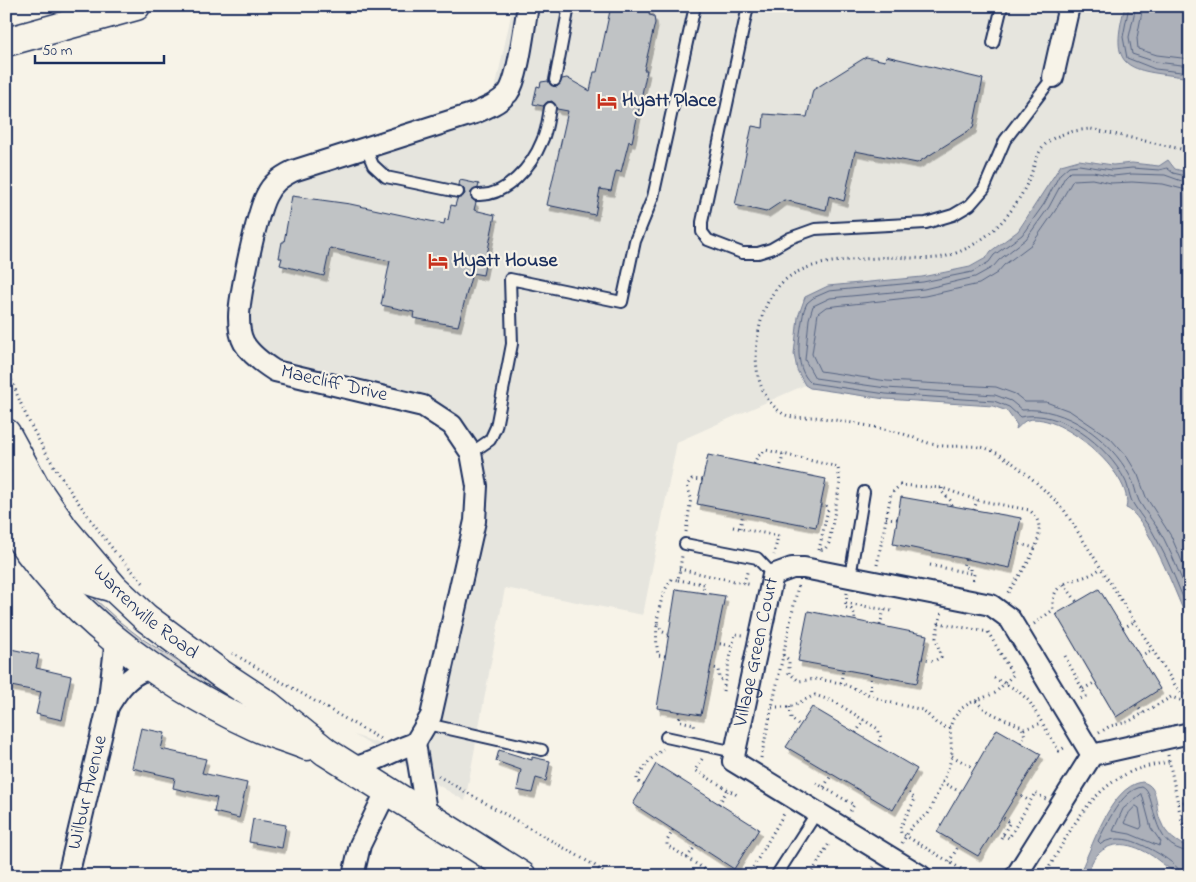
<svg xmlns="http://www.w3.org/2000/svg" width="1196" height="882" viewBox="0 0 1196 882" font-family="'Indie Flower',sans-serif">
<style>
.built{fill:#e6e5de}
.green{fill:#d7d6d4;stroke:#798299}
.water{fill:#acb0b9;stroke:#727c95}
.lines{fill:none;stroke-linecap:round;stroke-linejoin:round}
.shore{stroke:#556382;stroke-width:1}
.building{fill:#c0c3c5;stroke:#1b2f5e;filter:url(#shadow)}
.service-casing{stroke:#1b2f5e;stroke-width:14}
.minor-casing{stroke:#1b2f5e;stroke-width:24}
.secondary-casing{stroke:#1b2f5e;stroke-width:31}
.path{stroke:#1b2f5e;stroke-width:3;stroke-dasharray:1 4;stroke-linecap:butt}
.service{stroke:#f7f3e8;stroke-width:10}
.minor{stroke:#f7f3e8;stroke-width:20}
.secondary{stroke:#f7f3e8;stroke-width:28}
.labels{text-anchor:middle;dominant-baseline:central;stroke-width:4.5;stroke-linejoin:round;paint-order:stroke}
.poi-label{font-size:20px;font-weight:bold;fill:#1b2f5e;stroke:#f7f3e8;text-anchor:start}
.street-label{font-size:20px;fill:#1b2f5e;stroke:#f7f3e8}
</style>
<defs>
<filter id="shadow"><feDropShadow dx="3" dy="5.5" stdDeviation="0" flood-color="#0004"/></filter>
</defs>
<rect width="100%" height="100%" fill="#f7f3e8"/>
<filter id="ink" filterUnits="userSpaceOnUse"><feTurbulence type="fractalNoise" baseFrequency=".02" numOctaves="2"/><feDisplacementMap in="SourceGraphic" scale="10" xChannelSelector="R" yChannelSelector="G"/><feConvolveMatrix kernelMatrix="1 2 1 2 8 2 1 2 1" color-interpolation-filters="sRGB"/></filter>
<g filter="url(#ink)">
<path class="built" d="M513 6H1190V173L1175 169 1172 163 1159 166 1132 163 1113 165 1096 161 1051 181 1040 201 1023 221 1018 231 989 253 986 258 970 267 922 277 828 286 802 301 798 317 794 363 805 385 677 442 643 615 505 588 465 801 354 735 383 745 402 738 416 724 428 700 465 523 470 486 465 460 447 435 416 415 296 389 269 379 243 357 252 209 294 161 485 99 494 94Z"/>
<path class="green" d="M70 576 120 622 141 638 248 706 245 713 175 671 81 595Z"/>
<g class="water">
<path d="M1125 6H1190V78C1133 69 1106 75 1125 6Z"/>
<path d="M1079 160 1113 165 1132 163 1159 166 1168 160 1175 169 1190 173V626C1179 602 1147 515 1126 508 1136 475 1056 407 1025 421 1022 423 1019 427 1016 429L1017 425 1007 411 993 406 885 399 810 388 805 385 797 370 794 354 798 317 805 297 828 286 922 277 970 267 986 258 991 251 1018 231 1061 165Z"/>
<path d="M1142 782C1161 786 1154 809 1161 822 1166 835 1177 843 1190 848V876C1177 876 1169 868 1159 861 1143 848 1117 836 1099 853 1092 859 1090 868 1085 876H1078C1092 850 1109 787 1142 782Z"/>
</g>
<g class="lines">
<g class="shore">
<path d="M1129 6 1123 37 1127 58 1155 69 1190 73"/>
<path d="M1136 6 1129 37 1132 54 1156 62 1190 66"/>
<path d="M1143 6 1137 38 1138 49 1157 55 1190 59"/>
<path d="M1190 177 1173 173 1167 168 1159 170 1132 168 1112 170 1079 165 1069 166 1060 174 1044 204 1022 235 994 255 989 262 972 272 923 282 829 291 813 298 807 303 804 310C800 333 792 366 811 383L886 394 994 401 1009 407 1020 417C1060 408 1107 445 1125 480 1129 487 1129 498 1134 505 1141 517 1151 527 1157 540 1170 563 1179 589 1190 614"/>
<path d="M1190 184 1165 175 1132 174 1113 176 1093 172H1070L1065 177 1049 207 1026 239 999 260 993 267 975 277 924 289 830 298 813 306 809 319 805 360 815 378 886 388 995 395 1011 401 1022 410C1066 406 1110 439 1130 476 1135 484 1135 493 1139 501 1146 514 1157 525 1164 539 1174 558 1181 579 1190 599"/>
<path d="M1190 191 1163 184 1132 182 1111 183 1092 179 1073 180 1055 211 1032 244 1004 265 997 273 979 284 925 296 826 307 818 313 812 354 820 371 887 381 996 387 1015 394 1025 402H1046L1070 411 1110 438 1127 457 1138 475 1146 497 1171 536 1190 580"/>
<path d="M1142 794 1151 828 1161 842 1159 846 1130 834 1113 831 1123 809Z"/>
<path d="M1136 806 1139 808 1142 826 1140 829 1124 823 1129 813Z"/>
<path d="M1182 876C1181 863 1140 842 1128 840 1118 838 1108 839 1101 844L1098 841C1107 824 1121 790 1142 787 1158 793 1147 847 1190 852"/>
</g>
</g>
<g class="building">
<path d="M611 6H651L649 15 654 16 655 23 644 70H647L632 142 629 141 621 172 616 171 611 191 600 189 595 215 547 205 568 111 557 109 552 101 547 102 543 106 533 104 537 86 540 87 541 82 548 81 551 85 557 87 562 79 567 78 590 91 594 72H597Z"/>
<path d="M886 56 983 79 973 128 917 163 855 151 844 201 829 196 826 210 784 200 766 212 735 205 752 126 763 128 764 114 807 117 813 90 866 57 885 61Z"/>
<path d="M460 180 479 184 478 188 471 192V198L476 202 474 210 495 215 483 275 472 273 458 326 413 318 414 312 381 305 390 261 330 248 324 276 280 265 282 258H279L282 242H284L292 196 350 204 444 224 445 219 448 220 451 205 455 206 457 199 465 194 464 189 459 185Z"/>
<path d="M708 455 826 479 816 527 697 504Z"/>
<path d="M901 497 1021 518 1010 568 893 544Z"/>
<path d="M676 589 725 596 701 715 657 708Z"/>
<path d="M1099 589 1160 689 1116 717 1056 614Z"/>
<path d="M808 611 927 635 917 683 798 661Z"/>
<path d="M6 648 39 655 36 668 71 676 62 720 36 714 41 692 6 685 9 670H6Z"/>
<path d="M812 707 917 769 893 810 786 747Z"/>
<path d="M141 728 165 733 161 749 206 759 202 773 247 783 239 818 214 812 217 798 173 788 175 778 132 768Z"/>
<path d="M997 729 1041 754 978 856 937 832Z"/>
<path d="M499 750 532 760V757L550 761 546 781 536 778 532 793 517 790 521 770 496 761Z"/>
<path d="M656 764 759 829 734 869 633 804Z"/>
<path d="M253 819 286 825 282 848 249 842Z"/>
</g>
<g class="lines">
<defs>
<g id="service">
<path d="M748 6 702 222V232L708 240 742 253H758L771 249 790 238 815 229 926 223 953 215 970 205 984 189 1005 140 1053 77"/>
<path d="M993 43 1002 6"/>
<path d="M555 80 569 6"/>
<path d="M366 148 373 165 386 177 458 192"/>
<path d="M477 195C506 197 532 166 542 141 547 131 548 119 550 108"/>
<path d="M471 453 490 440 496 427 512 344 510 279 622 302 635 241 653 197 695 6"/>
<path d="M685 544 757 558 773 575"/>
<path d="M850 577 864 492"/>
<path d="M427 724 542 750"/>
<path d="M666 737 735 752"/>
<path d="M776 876 817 812"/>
</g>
<g id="minor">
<path d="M1053 77 1069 6"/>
<path d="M109 705C120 687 131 672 153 668"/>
<path d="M415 743 427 817"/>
<path d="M351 768C373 764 393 750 415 743L431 716 475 521 477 486 471 453 452 425 423 406 275 371C264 364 251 355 244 343 240 336 239 325 239 317 239 297 257 213 266 196 272 183 281 177 293 171L475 113C487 108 499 103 508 93 519 78 524 26 528 6"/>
<path id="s1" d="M68 876 108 707 116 639"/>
<path d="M353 876 360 845 386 792"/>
<path id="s2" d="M921 876 733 761 773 575 792 568H804L991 605 1010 619 1092 755"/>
<path d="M1016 876 1092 755 1190 733"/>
</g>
<g id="secondary">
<path d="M6 42 136 6"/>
<path id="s3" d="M6 433 36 488 64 529 114 588 146 618 221 674 268 705 326 752 522 876"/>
<path d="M6 485C23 512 51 555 76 574 85 581 102 584 113 588"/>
<path d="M6 517C60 608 158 682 254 726 271 734 290 739 307 746"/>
</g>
</defs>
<use href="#service" class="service-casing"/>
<use href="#minor" class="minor-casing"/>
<use href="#secondary" class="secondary-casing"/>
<g class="path">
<path d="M1190 151 1091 129C1077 130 1059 133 1048 142 1036 152 1035 166 1029 179 1014 215 985 245 947 256 928 262 899 255 877 258 829 262 781 260 763 314 753 346 750 391 782 413 795 421 809 415 822 418 847 422 872 426 896 432 910 435 922 442 936 445 952 448 970 444 985 448 1011 456 1045 490 1064 510L1175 685 1181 693 1190 695"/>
<path d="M6 361C25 432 71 494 115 552"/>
<path d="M754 464 757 457 766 450 838 467 840 483 829 543 825 549 819 550"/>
<path d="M780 470 783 454"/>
<path d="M942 488V492L951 501V506"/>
<path d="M974 510 977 500"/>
<path d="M886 518 897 519"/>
<path d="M733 527 778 536 774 555"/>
<path d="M740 528 743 513"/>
<path d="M686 532 691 498 687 485 692 479 702 480"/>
<path d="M1015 543 1035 548"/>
<path d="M819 550 828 509 826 505H821"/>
<path d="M119 556 145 585"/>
<path d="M965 559 963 566 970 569V573"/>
<path d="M877 565 891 494 900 485 942 488 977 500 1029 510C1057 531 1020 573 1007 594"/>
<path d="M930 565 974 574 972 583"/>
<path d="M679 569 752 585"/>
<path d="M678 580 704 584 703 593"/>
<path d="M744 583 748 569"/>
<path d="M1064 584 1077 602"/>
<path d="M847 593 846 603 892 611"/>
<path d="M846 603V608L851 609 855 615V620"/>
<path d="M657 624 663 632 668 634"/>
<path d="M1034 624 1053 610C1050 574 1082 585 1101 568"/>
<path d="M880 625 884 610"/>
<path d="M1123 628 1136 621"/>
<path d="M715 643 733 646"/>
<path d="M232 653 380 739"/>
<path d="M783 655 789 660V673L799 681 818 679 841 683 884 701 923 710 936 723 944 727H950"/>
<path d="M665 656 658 655C654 633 658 595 672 579L678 580 682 556"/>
<path d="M1065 656 1086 696 1078 700"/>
<path d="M1140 656 1154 649"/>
<path d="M922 658 934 661 941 657 936 638 939 623"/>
<path d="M710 667 718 669 719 679 725 681"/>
<path d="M870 674 871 694"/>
<path d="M994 678 1017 690 1029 701 1059 751 1067 746"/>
<path d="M841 683 843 669"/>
<path d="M1083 689 1096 682"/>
<path d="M723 691 735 634 743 635"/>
<path d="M976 701C988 715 1007 719 1022 727L1025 736 1021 743"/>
<path d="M1136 705 1143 713"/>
<path d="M772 707H790L815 695 835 702 878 729 881 738 877 745"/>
<path d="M790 707 791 718 799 726"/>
<path d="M679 712 680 721 694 724 695 730"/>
<path d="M1024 729 1042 723"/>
<path d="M856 733 864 720"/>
<path d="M1099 733 1110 726 1128 722 1171 697 1186 702 1190 713"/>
<path d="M1168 755 1182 823 1190 832"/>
<path d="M952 756 974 768"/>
<path d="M761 758 798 586"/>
<path d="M702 759 695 770 737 795"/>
<path d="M438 776 594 865 608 876"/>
<path d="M942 782 960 792"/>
<path d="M816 783 854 805 850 811"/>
<path d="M644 785 637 781V778L650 760 663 749"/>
<path d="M824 787 832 774"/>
<path d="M905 790 915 799 900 828 901 833 973 876"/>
<path d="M1017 794 1030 801"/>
<path d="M1178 803 1190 801"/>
<path d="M719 804 728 789"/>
<path d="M673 830 667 841V845L715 876"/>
<path d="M1003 835 1009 838 1035 793 1046 799"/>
<path d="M1001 838 1010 822 1002 817"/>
<path d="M902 843 911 827 928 814 946 775 952 756 950 727 953 719 962 708 970 703 995 693 1013 675 988 632 939 623 942 612"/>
<path d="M687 858 696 845"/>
<path d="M949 862 959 845"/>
<path d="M748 876 785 812"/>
<path d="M810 876 830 842"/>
<path d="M868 876 874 867"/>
<path d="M1047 876 1050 866C1072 827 1091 788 1135 770 1146 766 1158 764 1169 762"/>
</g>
<use href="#service" class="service"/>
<use href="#minor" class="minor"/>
<use href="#secondary" class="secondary"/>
</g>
</g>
<defs>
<symbol id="hotel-bare" viewBox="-9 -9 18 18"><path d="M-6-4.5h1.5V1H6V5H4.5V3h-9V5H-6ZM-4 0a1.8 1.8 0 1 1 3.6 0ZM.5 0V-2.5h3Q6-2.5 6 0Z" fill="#c8321e" stroke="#f7f3e8" stroke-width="2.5" paint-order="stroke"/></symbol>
</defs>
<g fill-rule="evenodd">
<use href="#hotel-bare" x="593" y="87" width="28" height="28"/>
<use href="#hotel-bare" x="424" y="247" width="28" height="28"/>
</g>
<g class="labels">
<g class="poi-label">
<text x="622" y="101">Hyatt Place</text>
<text x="453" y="261">Hyatt House</text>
</g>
<g class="street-label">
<text transform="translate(334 384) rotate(13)">Maecliff Drive</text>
<text stroke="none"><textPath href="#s3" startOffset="229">Warrenville Road</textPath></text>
<text stroke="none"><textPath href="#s2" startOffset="332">Village Green Court</textPath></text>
<text stroke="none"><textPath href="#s1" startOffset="86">Wilbur Avenue</textPath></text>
</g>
</g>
<rect width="1196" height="882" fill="none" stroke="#f7f3e8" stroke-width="25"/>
<rect x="12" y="12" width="1171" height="857" fill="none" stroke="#1b2f5e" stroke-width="2" filter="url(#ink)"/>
<path d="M35 55v8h129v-8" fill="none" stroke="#1b2f5e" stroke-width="2.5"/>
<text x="42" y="55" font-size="15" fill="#1b2f5e" stroke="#f7f3e8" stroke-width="4" paint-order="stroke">50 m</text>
</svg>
